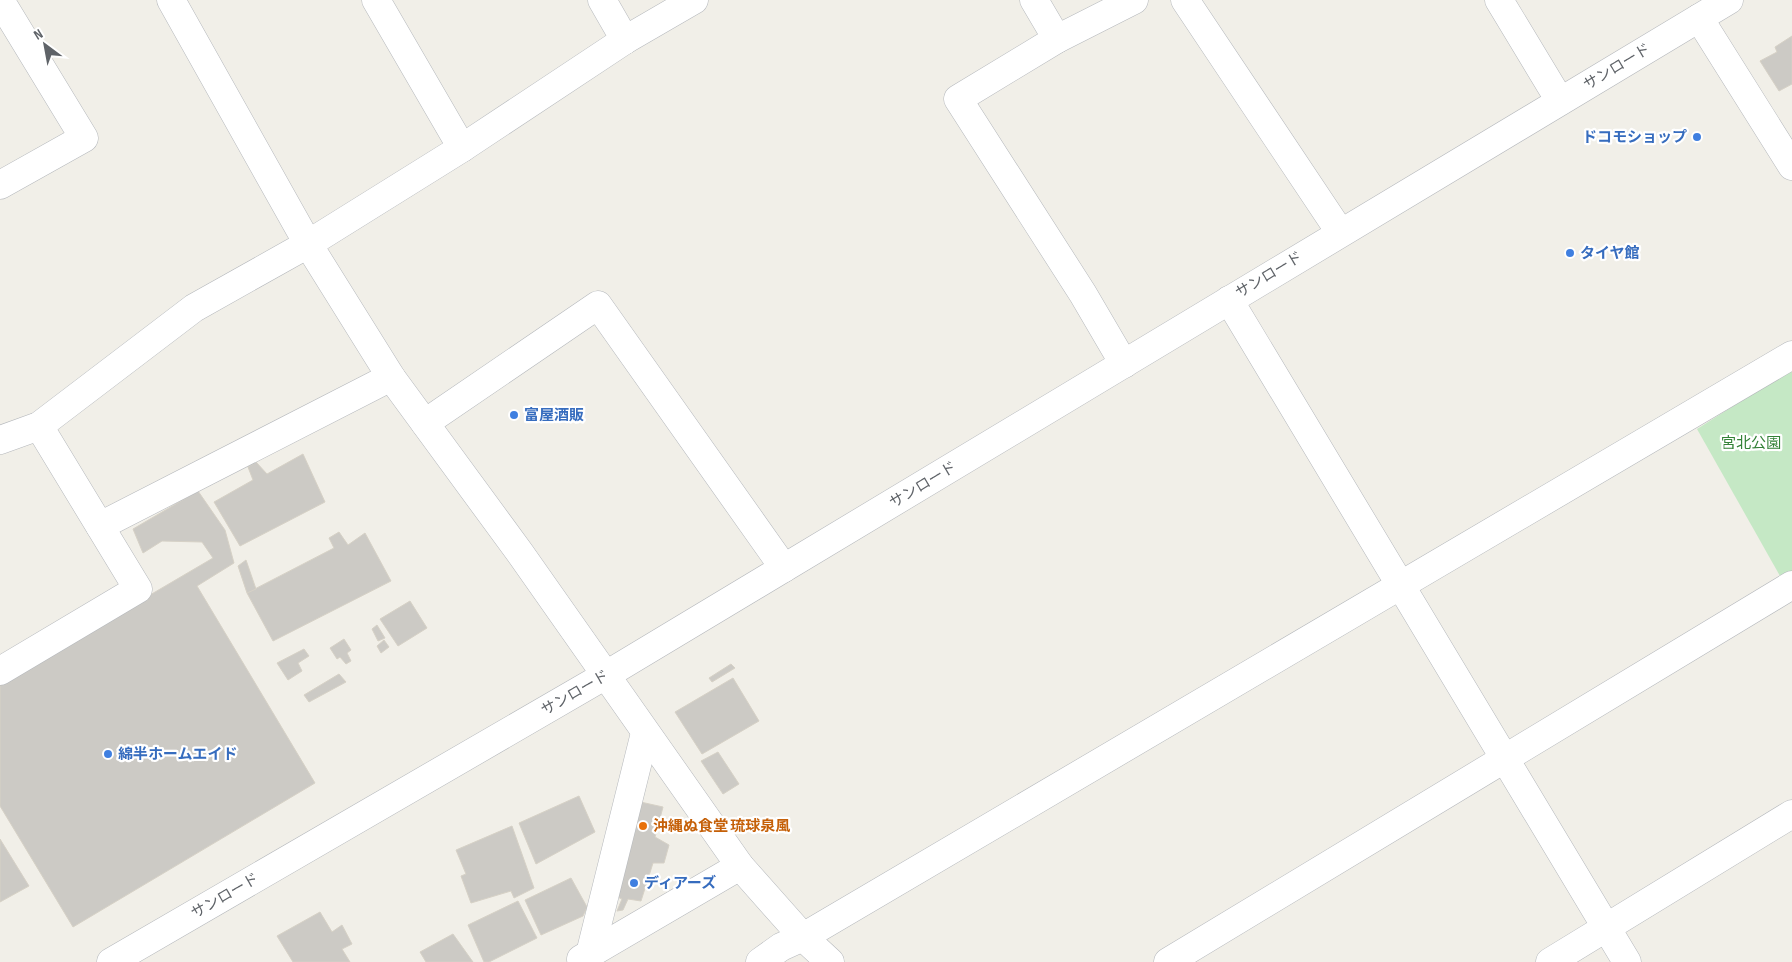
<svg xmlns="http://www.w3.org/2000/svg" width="1792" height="962" viewBox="0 0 1792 962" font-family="'Sofia Sans Condensed','Noto Sans JP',sans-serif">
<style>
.green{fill:#c5e8c5}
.building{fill:#cccac5;stroke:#d6d1c6}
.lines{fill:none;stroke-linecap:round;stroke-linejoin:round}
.minor-casing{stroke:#b5b8bc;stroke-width:29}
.tertiary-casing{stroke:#b5b8bc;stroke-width:29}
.minor{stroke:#fff;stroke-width:28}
.tertiary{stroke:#fff;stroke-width:28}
.shop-dot{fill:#3f7fe0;stroke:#fff;stroke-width:2}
.food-dot{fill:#e8710a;stroke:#fff;stroke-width:2}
.labels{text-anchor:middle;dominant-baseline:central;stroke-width:4.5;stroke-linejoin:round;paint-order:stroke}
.street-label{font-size:15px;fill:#5f6368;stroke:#fff}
.shop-label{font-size:15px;font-weight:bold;fill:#366cbe;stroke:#fff;text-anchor:start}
.park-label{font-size:15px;fill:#348238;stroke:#fff}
.food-label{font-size:15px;font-weight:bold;fill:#c56008;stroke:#fff;text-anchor:start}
</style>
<rect width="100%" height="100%" fill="#f1efe8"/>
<path class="green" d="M1792 369V578L1784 583 1697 429Z"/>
<g class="building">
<path d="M1792 36V84L1779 91 1760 61 1777 52 1775 47Z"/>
<path d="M303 454 325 502 240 546 214 502 253 480 248 467 256 462 267 474Z"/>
<path d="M198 491 225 530 234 563 197 586 315 783 73 927 0 806V683L213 558 202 542 162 541 143 553 133 529Z"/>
<path d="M339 532 348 545 365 533 391 581 273 641 247 593 334 548 329 538Z"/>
<path d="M246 560 256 589 247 593 238 566Z"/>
<path d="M410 601 427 628 398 646 380 619Z"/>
<path d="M377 625 385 638 378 641 372 629Z"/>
<path d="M344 639 351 650 347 653 351 661 346 664 340 657 337 659 330 648Z"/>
<path d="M384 640 389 647 381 653 377 646Z"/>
<path d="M304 649 309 656 298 663 302 671 288 680 277 663Z"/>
<path d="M731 664 735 668 712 682 709 678Z"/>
<path d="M339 674 346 682 309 702 304 695Z"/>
<path d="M733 678 759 721 702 754 675 712Z"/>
<path d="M718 752 739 784 723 794 701 761Z"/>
<path d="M579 796 595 832 536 864 519 823Z"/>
<path d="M636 801 663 807 655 837 669 845 664 863H653L641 901 628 899 623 910 617 911 622 899 615 896Z"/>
<path d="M512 826 534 888 514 898 511 891 471 903 461 876 466 874 456 850Z"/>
<path d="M0 839 29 886 0 902Z"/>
<path d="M571 878 587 907 583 916 541 935 525 900Z"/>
<path d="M518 901 537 938 489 962H484L468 925Z"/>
<path d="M320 912 332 932 342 925 352 944 342 949 350 962H293L277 936Z"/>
<path d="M453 934 473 962H426L420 952Z"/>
</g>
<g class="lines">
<defs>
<g id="minor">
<path d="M0 0 84 138 0 185"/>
<path d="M376 0 462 148"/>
<path d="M602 0 625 40"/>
<path d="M1034 0 1057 39"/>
<path d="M1185 0 1340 232"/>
<path d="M1499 0 1560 101"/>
<path d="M1699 18 1792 166"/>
<path d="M1229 300 1627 962"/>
<path d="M1124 364 1083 294 958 99 1057 39 1134 0"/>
<path d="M425 423 598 305 784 568"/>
<path d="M0 440 39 426 194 308 308 244 462 148 625 40 694 0"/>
<path d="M100 526 391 377"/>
<path d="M0 671 138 589 39 426"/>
<path d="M581 959 740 866"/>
<path d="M588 962 645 733"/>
<path d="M760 962 781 947 803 937 1792 355"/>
<path d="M1168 962 1792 585"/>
<path d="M1550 962 1792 814"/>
</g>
<g id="tertiary">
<path d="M171 0 308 244 391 377 520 553 740 866 803 937 830 962"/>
<path d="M111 962 606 675 1729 0"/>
</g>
</defs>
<use href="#minor" class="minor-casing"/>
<use href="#tertiary" class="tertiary-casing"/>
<use href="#minor" class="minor"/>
<use href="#tertiary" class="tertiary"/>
</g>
<g class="shop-dot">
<circle cx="1697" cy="137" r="5"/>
<circle cx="1570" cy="253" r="5"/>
<circle cx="514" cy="415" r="5"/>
<circle cx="108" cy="754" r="5"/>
<circle cx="634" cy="883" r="5"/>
</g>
<circle class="food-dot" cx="643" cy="826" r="5"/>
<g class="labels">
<g class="street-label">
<text transform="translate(1617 67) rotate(-31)">サンロード</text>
<text transform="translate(1269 275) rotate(-31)">サンロード</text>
<text transform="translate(923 485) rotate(-31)">サンロード</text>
<text transform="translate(575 693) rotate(-30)">サンロード</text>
<text transform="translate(225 896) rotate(-30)">サンロード</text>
</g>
<g class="shop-label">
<text x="1687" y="137" text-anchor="end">ドコモショップ</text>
<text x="1580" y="253">タイヤ館</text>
<text x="524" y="415">富屋酒販</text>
<text x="118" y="754">綿半ホームエイド</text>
<text x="644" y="883">ディアーズ</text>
</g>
<g class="park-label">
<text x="1751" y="443">宮北公園</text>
</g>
<g class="food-label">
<text x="653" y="826">沖縄ぬ食堂 琉球泉風</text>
</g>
</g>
<g transform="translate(45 45) rotate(328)" stroke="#ffffff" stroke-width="4" paint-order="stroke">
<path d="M0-4L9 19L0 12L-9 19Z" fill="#5f6368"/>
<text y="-8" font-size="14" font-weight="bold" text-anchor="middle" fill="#5f6368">N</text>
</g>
</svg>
